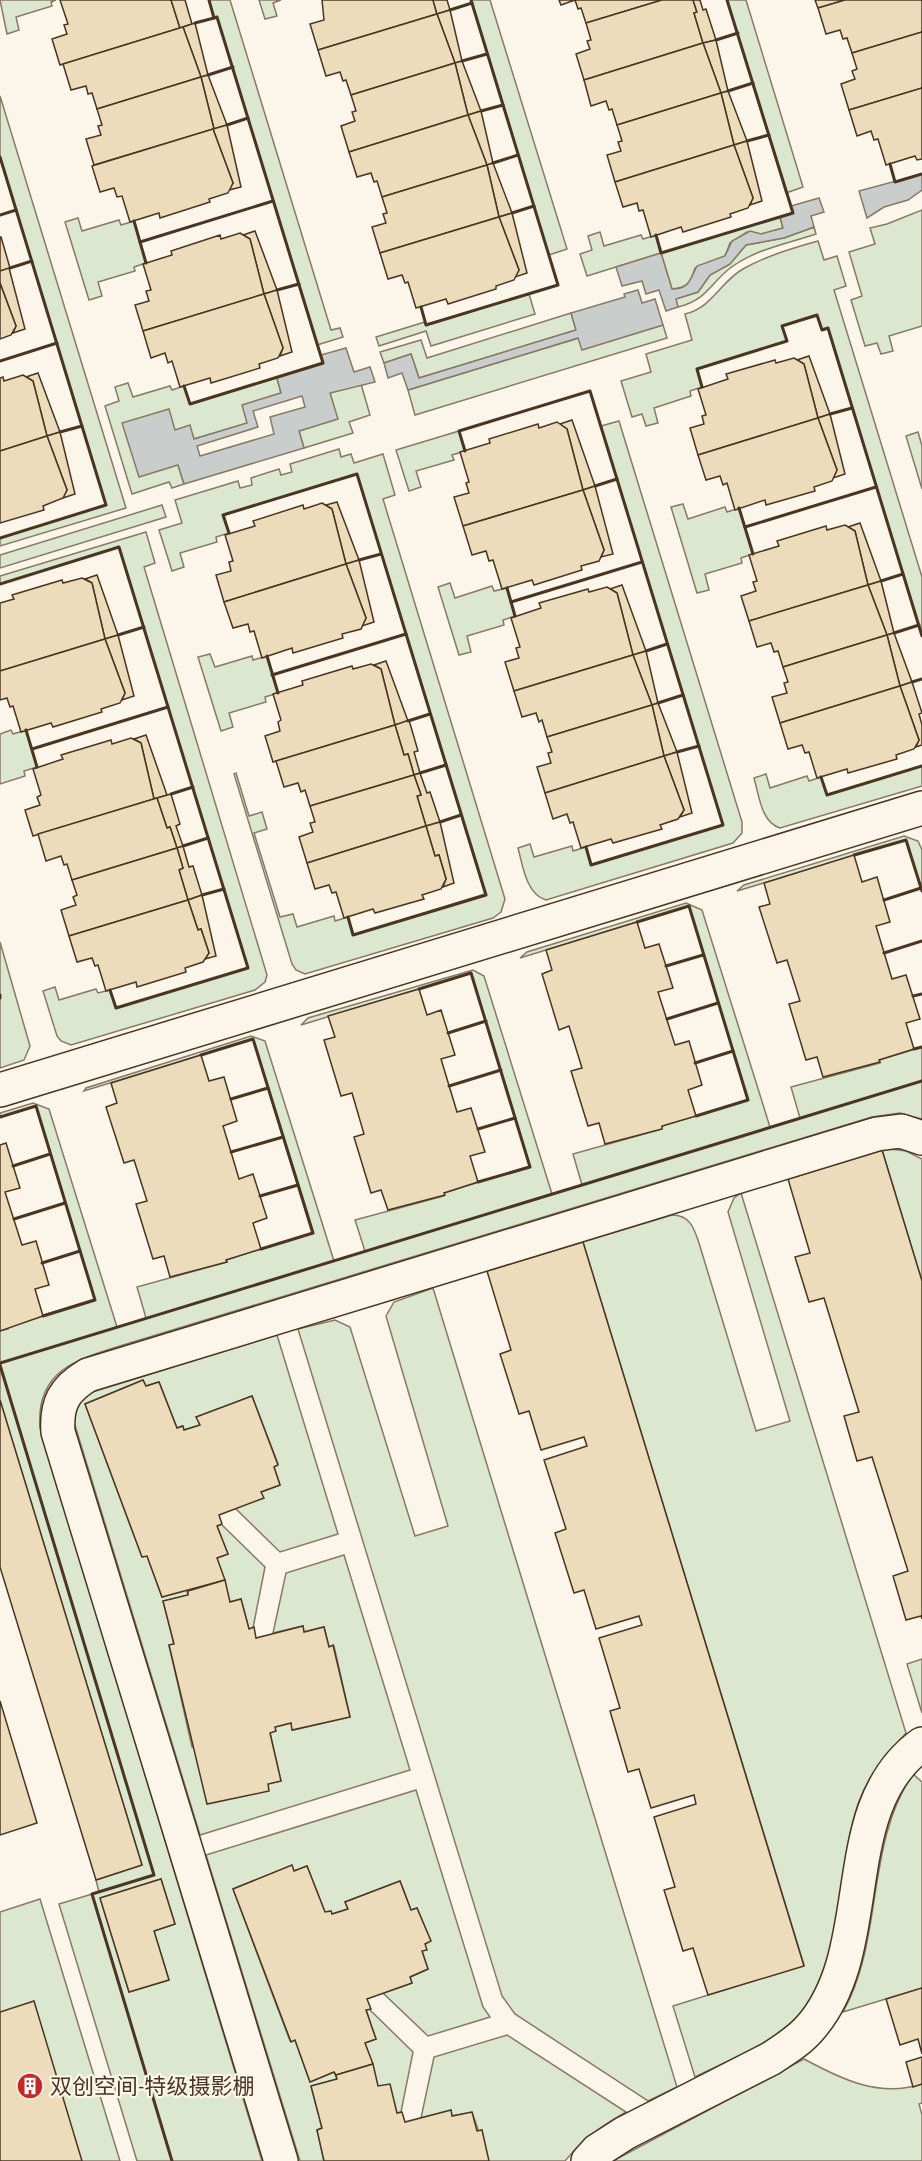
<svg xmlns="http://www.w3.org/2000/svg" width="922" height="2161" viewBox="0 0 922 2161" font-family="'PT Sans Narrow','Noto Sans SC',sans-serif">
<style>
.green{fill:#dce7d0;stroke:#887966;stroke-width:1.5;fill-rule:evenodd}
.water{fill:#c9cecd;stroke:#887966;stroke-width:1.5;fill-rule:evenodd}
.building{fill:#ecdcbc;stroke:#4a3520;stroke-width:1.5}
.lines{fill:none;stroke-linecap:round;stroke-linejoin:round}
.minor-casing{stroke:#4a3520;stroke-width:36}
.minor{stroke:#fbf6e9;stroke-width:33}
.wall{stroke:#4a3520;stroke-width:3}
.labels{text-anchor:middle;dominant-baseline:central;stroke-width:4.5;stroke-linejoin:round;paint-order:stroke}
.poi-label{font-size:22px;fill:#4a3520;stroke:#fbf6e9;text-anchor:start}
</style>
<rect width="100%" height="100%" fill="#fbf6e9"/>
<g class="green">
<path d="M0 0H56L51 2 52 6 16 17 19 30 7 34Z"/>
<path d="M209 0H230L331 330 340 328 343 337 317 345 217 17 214 18Z"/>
<path d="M259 0H281L273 3 277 16 265 19Z"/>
<path d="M471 0H490L567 249 549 255Z"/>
<path d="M727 0H746L803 187 786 193Z"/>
<path d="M0 96 126 508 0 546V538L106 505 0 157Z"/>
<path d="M922 210V326L889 336 893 351 881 354 877 343 865 346 851 300 862 296 849 252 875 244 870 228 887 224Z"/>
<path d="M780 217 783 228 761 234 747 232 730 243 725 256 695 268C691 282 688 288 672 289L661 253 587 276 580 254 592 250 588 236 600 232 604 246 641 235 643 239 656 235 662 253Z"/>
<path d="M78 218 82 231 119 220 121 225 134 221 146 263 134 267 135 271 98 282 102 296 89 300 65 222Z"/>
<path d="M814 227 816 234C789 243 757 249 733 266 711 281 708 300 678 307L675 299 698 292 710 275 730 264 746 245 784 238Z"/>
<path d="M818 241 824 260 837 256 846 286 834 290 922 577V636L828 329 822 330 817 316 782 326 787 341 697 369 702 387 690 391 691 396 654 408 658 423 646 426 642 414 632 417 621 381 651 372 646 354 692 340 685 314C712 308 721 281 743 269 766 256 793 248 818 241Z"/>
<path d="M529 294 535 314 431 346 426 331 379 346 376 337 425 322 427 325Z"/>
<path d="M571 313 576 330 419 378 411 354 384 363 380 352 421 340 427 358Z"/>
<path d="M663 325 667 338 415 415 408 390 579 338 583 349Z"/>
<path d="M277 378 281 393 243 405 248 423 194 439 178 465 184 484 172 488 169 482 132 494 105 406 119 401 115 387 128 383 133 397 170 386 172 390 184 386 190 404Z"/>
<path d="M361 384 370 415 349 422 353 433 304 448 299 431 337 419 330 393Z"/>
<path d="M619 421 742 822V833L733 843 546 900C526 894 523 866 518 848L530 844 534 857 572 846 573 851 586 847 592 865 723 825 601 426Z"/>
<path d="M459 431 465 451 452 455 454 460 416 471 421 487 409 491 396 450Z"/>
<path d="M918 432 922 446V489L906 436Z"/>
<path d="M339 449 341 457 351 454 354 463 383 454 395 495 383 499 505 899 501 912 493 918 305 974 296 970 292 964 234 774 236 773 249 816 262 812 267 829 254 833 280 917 293 914 297 927 334 916 335 921 348 917 354 935 485 894 357 474 224 515 229 533 216 537 217 542 180 553 184 567 172 571 159 530 182 523 175 500 238 481 240 488 252 485 251 478 279 469 281 475 292 472 290 464Z"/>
<path d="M683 504 688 519 725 507 727 512 739 508 753 554 741 558 742 563 705 574 709 590 697 593 671 507Z"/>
<path d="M162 505 166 517 0 568V555Z"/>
<path d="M146 532 155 563 144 567 267 975 265 982 255 990 71 1045 61 1041 57 1036 43 991 55 987 59 1000 96 989 98 993 110 990 116 1008 248 968 119 547 0 584V576Z"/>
<path d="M450 583 455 598 492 586 494 591 507 588 515 616 503 620 504 625 467 636 471 652 459 655 438 587Z"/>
<path d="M210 654 215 667 252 656 253 660 267 656 278 693 265 697 266 702 229 713 233 727 221 731 198 657Z"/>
<path d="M11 730 13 734 26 730 37 767 24 771 25 776 0 784V734Z"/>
<path d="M922 766V786L780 828C761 822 759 795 754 778L766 774 770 788 807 776 809 781 821 777 827 795Z"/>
<path d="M904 836 918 841 922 850V891L906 840 737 891 744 885Z"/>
<path d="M686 903 702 910 770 1127 800 1118 791 1087 880 1063 879 1060 922 1047V1119L900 1113 872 1117 133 1342C86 1357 35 1365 40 1428L262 2161H137L59 1904 99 1892 96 1880 142 1865 0 1400V1331L8 1329V1326L95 1299 36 1106 0 1117V1113L33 1103 49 1109 117 1327 146 1318 137 1287 227 1262 226 1260 312 1233 253 1039 84 1091 86 1088 251 1036 265 1041 334 1261 365 1251 355 1220 444 1196V1193L530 1166 471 973 301 1025 308 1018 473 970 484 976 552 1194 582 1185 573 1154 662 1129V1126L748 1100 689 906 520 958 527 952ZM161 1879 175 1924 154 1931 169 1980 129 1992 100 1898Z"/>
<path d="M0 942 30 1046 24 1060 0 1068Z"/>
<path d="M890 1149 906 1151 922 1159V1281L882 1150Z"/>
<path d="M741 1193 906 1733C886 1755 868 1775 858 1804 836 1868 844 1965 797 2017 770 2045 729 2060 695 2077L673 2006 804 1965 583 1242 672 1215C690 1215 694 1228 699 1243L756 1431 790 1421 728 1212 734 1198Z"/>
<path d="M433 1288 677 2087 648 2101 515 2014 502 1996 298 1329 335 1320 350 1327 415 1536 448 1526 386 1316 394 1302Z"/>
<path d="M277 1335 338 1534 280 1552 235 1508 263 1498 261 1492 280 1485 274 1467 278 1464 252 1396 197 1418 200 1425 184 1430 182 1426 177 1428 159 1382 146 1386 143 1380 85 1404 142 1557 147 1556 162 1597 186 1588 188 1595 163 1601 174 1644 169 1645 192 1747 268 1784 281 1781 270 1733 275 1727 291 1723 293 1730 350 1717 334 1646 329 1647 324 1627 304 1632 303 1626 273 1633 286 1573 344 1555 410 1770 200 1835 74 1422C75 1409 79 1402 89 1393Z"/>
<path d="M221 1524 265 1567 253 1628 249 1629 241 1599 230 1602 217 1558 228 1554 217 1526Z"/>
<path d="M922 1659V1713L907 1664Z"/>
<path d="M913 1774 922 1782V1988L843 2012C884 1939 865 1844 913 1774Z"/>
<path d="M416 1790 483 2007 490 2017 428 2036 383 1993 412 1983 410 1977 428 1969 422 1951 425 1944 430 1941 417 1908 411 1910 400 1881 345 1902 348 1909 332 1914 331 1911 325 1912 307 1866 294 1871 291 1866 233 1889 290 2041 295 2040 310 2082 334 2072 337 2079 311 2086 322 2128 317 2130 324 2161H300L206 1855Z"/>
<path d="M40 1899 120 2161H0V1912Z"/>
<path d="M369 2009 413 2052 401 2112 397 2113 378 2086 365 2043 376 2039 366 2010Z"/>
<path d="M507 2035 626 2112C602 2126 583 2139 565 2161H489L472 2112 452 2116 451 2111 421 2118 434 2057Z"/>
<path d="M804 2059C841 2079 879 2098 922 2084V2103L919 2104 922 2115V2161H613Z"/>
</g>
<g class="water">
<path d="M922 174V190L908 200 884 207 867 218 859 191Z"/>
<path d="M819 198 824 212 811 216 814 227 784 238 746 245 730 264 710 275 698 292 676 299 678 307 666 311 659 290 646 294 642 281 622 286 616 267 661 253 672 289C690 289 690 279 697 266L725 256 732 241 750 231 761 234 783 228 780 217 792 213 791 206Z"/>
<path d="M638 290 642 303 655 299 663 325 582 350 578 338 408 390 402 373 388 378 384 363 411 354 419 378 576 330 571 313 625 297 624 294Z"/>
<path d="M346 348 354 372 370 367 375 382 330 393 338 419 299 431 304 448 184 484 178 465 139 477 122 423 169 409 175 430 190 425 194 439 247 423 242 405 281 393 277 378 323 364 321 355ZM302 396 305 407 270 417 274 434 200 456 197 446 258 427 253 411Z"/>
</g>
<g class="building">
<path d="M60 0H171L180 28 60 65 52 39 67 34 64 25 68 24Z"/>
<path d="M171 0H185L192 24 180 28Z"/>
<path d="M322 0H433L437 14 318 50 310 24 324 20Z"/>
<path d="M433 0H447L450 10 437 14Z"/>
<path d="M559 0H662L586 23 581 8 578 9 575 0 561 5Z"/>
<path d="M662 0H693L697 12 694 13 703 43 584 80 576 54 590 49 587 41 591 40 586 23Z"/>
<path d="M693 0H700L703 10 706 9 716 40 703 43 694 13 697 12Z"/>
<path d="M815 0H845L818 8Z"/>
<path d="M845 0H922V32L852 53 847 38 843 39 840 30 826 34 818 8Z"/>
<path d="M450 10 462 61 455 63 437 14Z"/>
<path d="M437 14 455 63 351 95 346 80 343 81 340 72 326 76 318 50Z"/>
<path d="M195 23 208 75 201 77 183 27Z"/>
<path d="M183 27 201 77 97 109 92 93 88 94 86 86 71 90 63 64Z"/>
<path d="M922 32V88L849 110 841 84 855 79 852 71 857 69 852 53Z"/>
<path d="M716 40 728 91 721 93 703 43Z"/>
<path d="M703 43 721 93 617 125 612 109 609 110 606 101 591 106 584 80Z"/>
<path d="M462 61 481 111 468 115 455 63Z"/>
<path d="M455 63 468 115 349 152 341 126 355 121 352 112 356 111 351 95Z"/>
<path d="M208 75 227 125 214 129 201 77Z"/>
<path d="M201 77 214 129 94 165 86 139 101 135 98 126 102 125 97 109Z"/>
<path d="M922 88V159L917 160 915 156 886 165 878 139 874 140 871 131 857 136 849 110Z"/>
<path d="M728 91 747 141 734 145 721 93Z"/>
<path d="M721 93 734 145 615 182 607 155 621 151 618 142 622 141 617 125Z"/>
<path d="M481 111 493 163 487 165 468 115Z"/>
<path d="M468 115 487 165 382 197 377 181 374 182 371 173 357 177 349 152Z"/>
<path d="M227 125 241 187 229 190 233 183 213 129Z"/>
<path d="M213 129 233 183 228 193 209 199 210 202 160 218 159 213 130 222 122 196 117 197 114 188 100 192 92 166Z"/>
<path d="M747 141 762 201 750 205 753 198 734 145Z"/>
<path d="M734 145 753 198 748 208 730 214 731 217 683 232 681 227 651 237 643 210 639 211 637 203 623 207 615 182Z"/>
<path d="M493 163 512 213 499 217 487 165Z"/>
<path d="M487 165 499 217 380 253 372 227 386 223 383 214 387 213 382 197Z"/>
<path d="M512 213 527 273 515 277 519 270 499 217Z"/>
<path d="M499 217 519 270 514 280 496 286V289L448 304 446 299 416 308 408 282 405 283 402 275 388 279 380 253Z"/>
<path d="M255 231 277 290 264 294 250 239 243 235Z"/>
<path d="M240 233 250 239 264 294 143 331 135 305 149 301 146 291 151 290 143 264 172 255 171 251 220 235 221 239Z"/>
<path d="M1 237 10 268 0 271V237Z"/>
<path d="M9 268 25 329 13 333 16 326 0 283V271Z"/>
<path d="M0 283 16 326 11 335 0 339Z"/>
<path d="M277 290 292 352 280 356 283 348 264 294Z"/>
<path d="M264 294 283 348 278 358 259 364 260 368 211 383 210 378 180 387 172 361 168 363 165 353 151 358 143 331Z"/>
<path d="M809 356 830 414 818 418 804 364 797 360Z"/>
<path d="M794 358 804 364 818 418 698 455 690 428 704 424 702 416 706 415 698 389 728 379 726 374 775 360 776 363Z"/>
<path d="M38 373 60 432 47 436 33 381 26 377Z"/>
<path d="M23 375 33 381 47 436 0 451V378L3 377 4 381Z"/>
<path d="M830 414 845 474 833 478 837 470 818 418Z"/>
<path d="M818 418 837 470 832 481 814 487 815 491 766 505 765 500 735 510 727 483 723 485 720 476 706 480 698 455Z"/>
<path d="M572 420 595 486 583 490 567 429 560 424Z"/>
<path d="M557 422 567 429 583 490 463 526 454 497 469 493 466 483 469 482 460 452 490 443 489 439 538 424 539 428Z"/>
<path d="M60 432 75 494 63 498 67 490 47 436Z"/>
<path d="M47 436 67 490 63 498 43 506 44 510 0 523V451Z"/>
<path d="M595 486 613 554 601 557 604 550 583 490Z"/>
<path d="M583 490 604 550 599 561 581 566 582 570 534 585 532 580 502 589 493 560 489 561 486 551 472 555 463 526Z"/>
<path d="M337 502 359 560 346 564 332 509 326 505Z"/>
<path d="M322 503 332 509 346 564 224 602 216 575 231 571 229 562 233 561 225 535 255 526 253 521 303 505 304 509Z"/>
<path d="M860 523 881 581 868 585 855 531 848 527Z"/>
<path d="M845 525 855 531 868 585 749 621 741 596 756 591 753 582 757 581 749 555 779 546 777 541 826 526 827 530Z"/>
<path d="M359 560 374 622 362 626 366 618 346 564Z"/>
<path d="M346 564 366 618 361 629 342 634 343 638 293 653 292 648 262 658 254 631 250 632 248 624 233 628 224 602Z"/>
<path d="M97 575 118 635 105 639 92 583 85 579Z"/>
<path d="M82 578 92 583 105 639 0 671V603L14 599 12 595 62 580 63 583Z"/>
<path d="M881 581 894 633 887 635 868 585Z"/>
<path d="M622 585 646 651 633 655 617 593 610 589Z"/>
<path d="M868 585 887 635 783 667 778 651 774 652 771 643 757 647 749 621Z"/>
<path d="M607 587 617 593 633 655 514 691 505 662 519 658 516 648 520 647 511 618 541 608 539 603 588 589 589 592Z"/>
<path d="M894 633 912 682 900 686 887 635Z"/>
<path d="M118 635 134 696 122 700 125 693 105 639Z"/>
<path d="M887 635 900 686 780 723 772 697 787 693 784 683 788 682 783 667Z"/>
<path d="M105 639 125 693 120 703 101 709 102 712 53 727 51 723 21 732 13 706 10 707 7 698 0 700V671Z"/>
<path d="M646 651 658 703 652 705 633 655Z"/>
<path d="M633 655 652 705 547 737 542 720 539 722 536 713 522 717 514 691Z"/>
<path d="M386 661 408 721 395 725 381 669 374 665Z"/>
<path d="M371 664 381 669 395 725 273 762 265 736 280 731 278 722 281 720 273 694 303 685 302 681 352 666 353 669Z"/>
<path d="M912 682 922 713 919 714 922 725V745L916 747 919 740 900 686Z"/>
<path d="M900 686 919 740 914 749 896 755 897 759 848 773 847 769 817 778 809 752 805 753 802 745 788 749 780 723Z"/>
<path d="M658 703 677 752 664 756 652 705Z"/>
<path d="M652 705 664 756 545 793 537 767 551 763 548 753 552 752 547 737Z"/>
<path d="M409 720 418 751 414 752 420 773 414 775 408 754 404 755 395 725Z"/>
<path d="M395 725 404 755 408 754 414 775 310 806 305 790 301 792 298 783 284 787 276 761Z"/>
<path d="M146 735 167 795 154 799 141 743 134 739Z"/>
<path d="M131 738 141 743 154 799 33 836 25 810 40 805 37 797 41 795 33 769 63 759 61 755 111 740 112 744Z"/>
<path d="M677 752 692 813 680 817 684 810 664 756Z"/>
<path d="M664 756 684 810 678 819 660 825 662 829 613 843 611 839 581 848 573 822 570 823 567 814 553 819 545 793Z"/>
<path d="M420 773 427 793 430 792 440 822 426 826 417 796 421 795 414 775Z"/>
<path d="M414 775 421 795 417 796 426 826 307 863 299 837 313 832 310 823 315 822 310 806Z"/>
<path d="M171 794 180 824 176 826 183 846 177 848 170 827 167 828 157 798Z"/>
<path d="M157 798 167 828 170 827 177 848 72 880 67 864 64 865 61 856 46 861 38 834Z"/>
<path d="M440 822 454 883 443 887 446 879 439 855 435 856 426 826Z"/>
<path d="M426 826 435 856 439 855 446 879 441 889 422 895 424 899 375 913 373 909 344 918 336 892 332 893 329 885 315 889 307 863Z"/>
<path d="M183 846 189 867 193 866 202 895 188 900 179 870 183 868 177 848Z"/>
<path d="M177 848 183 868 179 870 188 900 69 936 61 910 76 905 73 897 77 895 72 880Z"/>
<path d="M854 855 862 882 877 877 890 922 876 926 892 979 906 975 920 1019 906 1023 914 1049 879 1060 880 1062 823 1077 817 1057 806 1060 789 1004 800 1001 787 960 777 963 759 907 770 904 764 883Z"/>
<path d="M202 895 216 956 205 959 209 953 201 929 198 930 188 900Z"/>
<path d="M188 900 198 930 201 929 209 953 203 962 185 968 186 972 137 987 136 982 106 991 98 965 95 966 92 958 77 962 69 936Z"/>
<path d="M637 922 645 948 659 944 673 988 658 992 675 1045 689 1041 702 1085 688 1090 696 1116 662 1126V1129L605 1144 599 1123 588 1126 571 1071 582 1068 569 1026 559 1030 542 974 552 970 546 950Z"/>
<path d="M419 989 427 1015 441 1010 455 1055 441 1059 457 1112 471 1108 485 1152 470 1156 478 1182 444 1193 445 1195 388 1210 381 1190 371 1193 354 1137 364 1134 352 1093 341 1096 324 1040 335 1037 328 1016Z"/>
<path d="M201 1055 209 1081 224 1077 237 1121 223 1126 231 1152 239 1179 253 1174 267 1218 253 1223 261 1249 226 1260 227 1262 170 1277 164 1256 153 1259 136 1204 147 1201 134 1160 124 1163 106 1107 117 1103 111 1083Z"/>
<path d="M6 1143 20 1188 5 1192 22 1245 36 1241 49 1285 35 1289 43 1316 0 1331V1145Z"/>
<path d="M882 1150 922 1281V1619L921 1616 906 1620 893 1576 908 1571 872 1457 857 1461 844 1416 859 1412 824 1298 809 1302 795 1257 810 1253 788 1179Z"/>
<path d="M583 1242 804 1966 708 1995 693 1948 683 1951 664 1890 675 1887 654 1817 696 1804 694 1795 651 1808 639 1769 628 1772 610 1711 620 1708 599 1638 642 1625 639 1616 596 1629 584 1590 574 1593 555 1533 566 1529 544 1460 587 1446 584 1437 541 1450 529 1411 519 1414 500 1354 511 1350 487 1271Z"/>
<path d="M143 1380 146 1386 159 1382 177 1428 183 1426 184 1430 200 1425 196 1417 252 1396 278 1465 274 1467 280 1485 261 1492 264 1498 219 1515 222 1524 217 1526 228 1554 217 1558 225 1580 162 1597 147 1556 142 1557 85 1404Z"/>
<path d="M0 1400 142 1865 96 1880 0 1567Z"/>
<path d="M225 1580 230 1602 241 1599 249 1629 254 1627 256 1638 303 1626 304 1632 324 1627 329 1647 333 1645 350 1717 292 1730 291 1723 275 1727 276 1731 270 1733 281 1781 268 1784 269 1791 207 1804 169 1645 174 1644 163 1601 188 1595V1591Z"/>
<path d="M0 1701 37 1823 0 1835Z"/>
<path d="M292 1865 294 1871 307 1866 325 1912 331 1911 332 1914 348 1909 345 1902 400 1881 411 1910 417 1908 431 1941 425 1944 427 1950 422 1951 428 1969 410 1977 412 1983 367 1999 371 2009 366 2010 376 2039 365 2043 373 2064 336 2075 334 2072 310 2082 295 2040 291 2042 233 1889Z"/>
<path d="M161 1879 175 1924 154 1931 169 1980 129 1992 100 1898Z"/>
<path d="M922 1988V2054L918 2039 900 2045 886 1999Z"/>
<path d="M34 2001 82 2161H0V2012Z"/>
<path d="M922 2057V2084L913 2087 906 2062Z"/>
<path d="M373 2064 378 2086 390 2084 397 2113 402 2112 405 2122 451 2110 452 2116 472 2112 477 2131 482 2130 489 2161H324L317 2130 322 2128 311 2086 337 2079 336 2075Z"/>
</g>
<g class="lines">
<defs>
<g id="minor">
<path d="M0 1090 922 808"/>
<path d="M281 2161 58 1432C56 1404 64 1389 88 1375L877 1134 901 1131 922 1138"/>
<path d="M588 2161 597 2151 625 2133 770 2059C784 2050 799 2041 810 2028 880 1948 833 1808 922 1744"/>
</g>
</defs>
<use href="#minor" class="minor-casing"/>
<use href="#minor" class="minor"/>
<g class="wall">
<path d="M450 10 472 3"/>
<path d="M195 23 214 18"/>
<path d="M716 40 738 33"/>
<path d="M462 61 487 54"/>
<path d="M208 75 233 67"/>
<path d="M728 91 753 83"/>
<path d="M481 111 503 105"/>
<path d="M227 125 248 118"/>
<path d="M747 141 769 135"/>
<path d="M0 157 106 505 0 538"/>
<path d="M493 163 518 155"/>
<path d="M890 164 895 182 922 174"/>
<path d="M512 213 534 206"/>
<path d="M0 215 16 210"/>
<path d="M134 221 146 263"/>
<path d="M656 235 661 253 793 213 727 0"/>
<path d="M140 242 273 201"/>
<path d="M10 268 32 261"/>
<path d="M277 290 299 284"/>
<path d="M421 307 426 325 558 285 471 0"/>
<path d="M0 361 57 343"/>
<path d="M184 386 190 404 323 363 217 17 214 18 209 0"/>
<path d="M702 387 697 369 787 341 782 326 817 315 822 330 828 328 922 636"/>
<path d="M830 414 852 408"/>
<path d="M60 432 82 426"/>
<path d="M465 451 459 431 590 391 723 825 591 865 586 847"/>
<path d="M595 486 617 479"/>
<path d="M739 508 753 554"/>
<path d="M745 527 876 487"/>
<path d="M229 533 223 515 357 474 486 895 353 935 348 917"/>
<path d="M359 560 381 554"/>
<path d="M881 581 903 574"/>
<path d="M0 584 119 547 248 968 116 1008 110 990"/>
<path d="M507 588 515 616"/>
<path d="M511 602 642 562"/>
<path d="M894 633 919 625"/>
<path d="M118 635 144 627"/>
<path d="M646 651 667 644"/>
<path d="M267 656 278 693"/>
<path d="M272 675 406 634"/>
<path d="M912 682 922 679"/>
<path d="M658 703 683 695"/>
<path d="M408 721 430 714"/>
<path d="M26 730 37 767"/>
<path d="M32 749 168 707"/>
<path d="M677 752 699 746"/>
<path d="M420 773 446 765"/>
<path d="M821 777 827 795 922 766"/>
<path d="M171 794 193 787"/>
<path d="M440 822 461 815"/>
<path d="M183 846 208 838"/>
<path d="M854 855 906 840 922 891"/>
<path d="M202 895 224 889"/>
<path d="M884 900 921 888"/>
<path d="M637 922 689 906 748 1100 696 1116"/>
<path d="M884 953 922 941"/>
<path d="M666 966 703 955"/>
<path d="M419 989 471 973 530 1167 478 1182"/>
<path d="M0 995V998"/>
<path d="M913 996 922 994"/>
<path d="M667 1019 718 1003"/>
<path d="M448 1033 486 1021"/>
<path d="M914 1049 922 1047"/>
<path d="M201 1055 253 1039 313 1233 261 1249"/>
<path d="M695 1063 733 1051"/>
<path d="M449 1086 501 1070"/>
<path d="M231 1099 268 1088"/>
<path d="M0 1117 36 1106 95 1300 43 1316"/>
<path d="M478 1129 515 1118"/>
<path d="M231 1152 283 1137"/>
<path d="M13 1166 50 1154"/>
<path d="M260 1196 298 1185"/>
<path d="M14 1219 65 1203"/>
<path d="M42 1263 80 1251"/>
<path d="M0 1363 922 1081"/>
<path d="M0 1365 154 1875 92 1894 172 2161"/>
</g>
</g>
<defs>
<symbol id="building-disc" viewBox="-11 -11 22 22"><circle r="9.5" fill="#c62828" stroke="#fbf6e9"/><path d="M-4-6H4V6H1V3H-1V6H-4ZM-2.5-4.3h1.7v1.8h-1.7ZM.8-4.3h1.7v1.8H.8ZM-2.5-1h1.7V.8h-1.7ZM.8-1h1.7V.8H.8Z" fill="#fff"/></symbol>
</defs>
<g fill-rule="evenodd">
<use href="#building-disc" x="15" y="2071" width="30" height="30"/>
</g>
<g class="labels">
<g class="poi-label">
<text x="50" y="2086">双创空间-特级摄影棚</text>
</g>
</g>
</svg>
